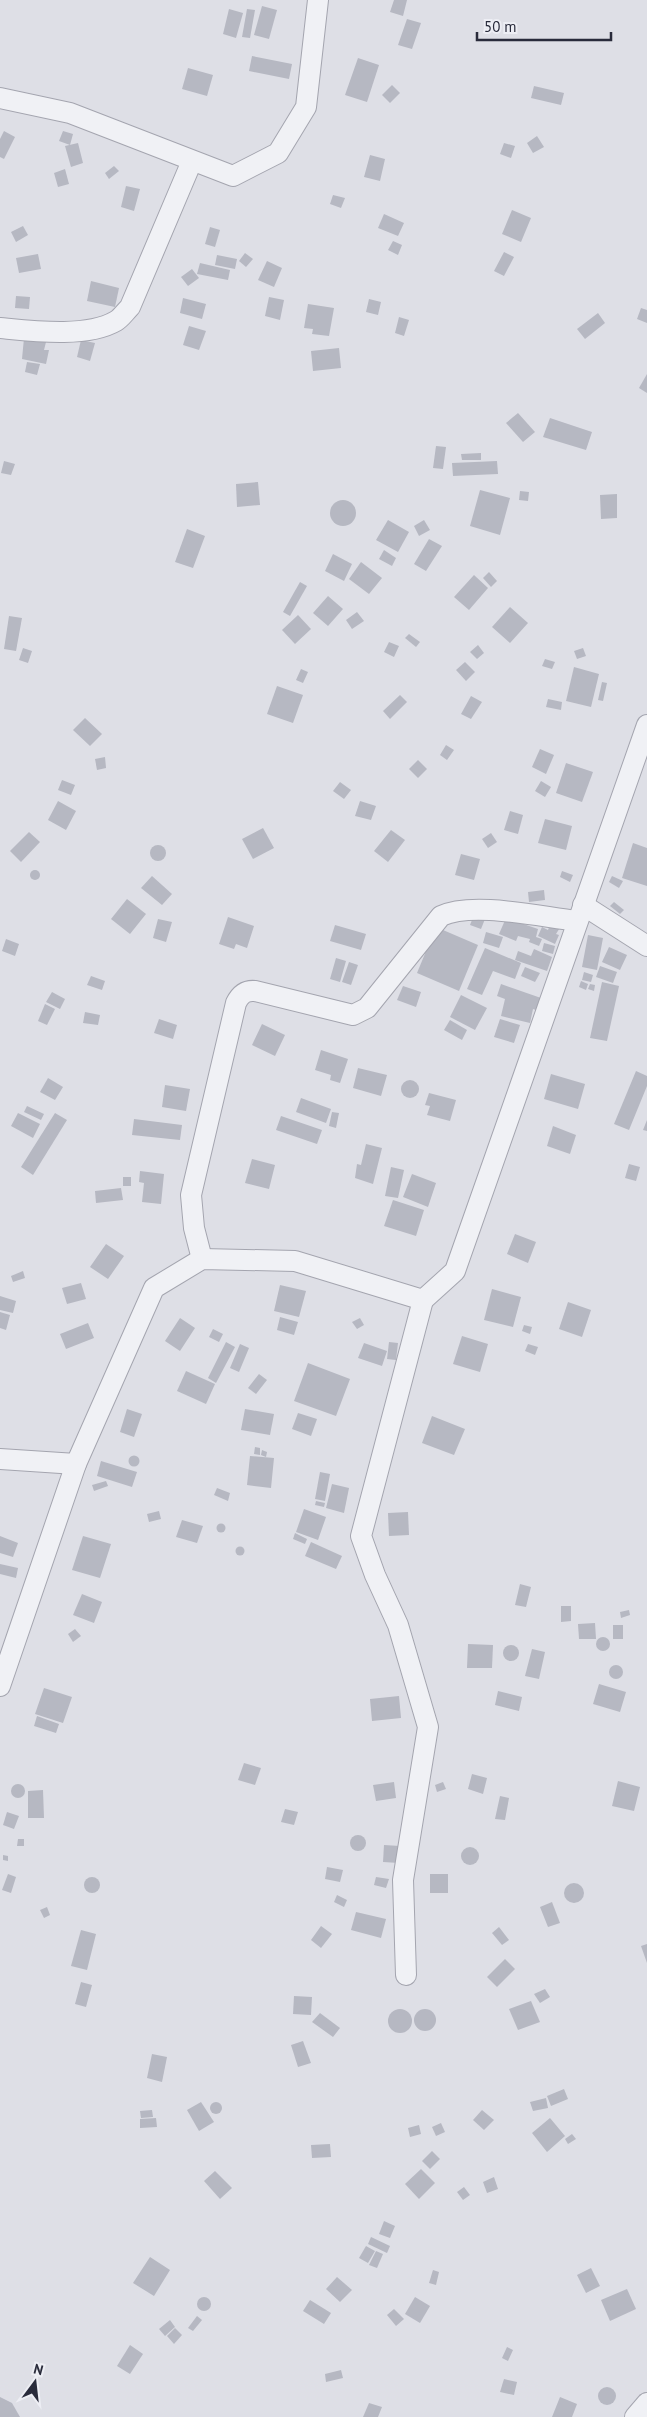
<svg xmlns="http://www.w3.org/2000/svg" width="647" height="2417" viewBox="0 0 647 2417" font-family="'PT Sans',sans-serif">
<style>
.building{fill:#b6b8c2}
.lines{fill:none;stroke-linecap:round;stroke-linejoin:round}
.street-casing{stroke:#a4a5af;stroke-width:22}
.street{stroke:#f0f1f5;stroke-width:20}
</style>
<rect width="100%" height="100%" fill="#dedfe6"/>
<g class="building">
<path d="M394 0H407L403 16 390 12Z"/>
<path d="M262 6 277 10 269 39 254 35Z"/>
<path d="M229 9 243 13 236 38 223 34Z"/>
<path d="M247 9 255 10 250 38 242 37Z"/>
<path d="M407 19 421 23 412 49 398 45Z"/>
<path d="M252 56 292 64 289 79 249 71Z"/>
<path d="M358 58 379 65 367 102 345 95Z"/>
<path d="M188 68 213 75 207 96 182 89Z"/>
<path d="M392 85 400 93 390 103 382 95Z"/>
<path d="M534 86 564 93 561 105 531 98Z"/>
<path d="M4 131 15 137 4 159 0 157V139Z"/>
<path d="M63 131 73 134 70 145 59 141Z"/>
<path d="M537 136 544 147 533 153 527 143Z"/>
<path d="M78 143 83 163 71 167 65 146Z"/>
<path d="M504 143 515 146 511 158 500 154Z"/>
<path d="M370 155 385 159 380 181 364 177Z"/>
<path d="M114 166 119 171 109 179 105 173Z"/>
<path d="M65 169 69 184 58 187 54 173Z"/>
<path d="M126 186 140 189 134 211 121 207Z"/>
<path d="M333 195 345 198 341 208 330 204Z"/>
<path d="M512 210 531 218 521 242 502 234Z"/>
<path d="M384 214 404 223 398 236 378 228Z"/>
<path d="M23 226 28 235 16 242 11 232Z"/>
<path d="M210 227 220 230 215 247 205 244Z"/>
<path d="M393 241 402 245 398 255 388 250Z"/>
<path d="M504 252 514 257 504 276 494 271Z"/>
<path d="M245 253 253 259 246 267 239 261Z"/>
<path d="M38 254 41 269 19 273 16 258Z"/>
<path d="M217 255 237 259 235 269 215 265Z"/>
<path d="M267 261 282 268 274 287 258 280Z"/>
<path d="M200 263 230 270 228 280 197 274Z"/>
<path d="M192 269 199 278 188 286 181 277Z"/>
<path d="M91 281 119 288 115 307 87 301Z"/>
<path d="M16 296 30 297 29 309 15 308Z"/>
<path d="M269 297 284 300 280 320 265 316Z"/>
<path d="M183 298 206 304 202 319 180 313Z"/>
<path d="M369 299 381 302 378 315 366 312Z"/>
<path d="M308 304 334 308 329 336 312 334 313 329 304 328Z"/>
<path d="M641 308 647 310V323L637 319Z"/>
<path d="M598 313 605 323 585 339 577 329Z"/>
<path d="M399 317 409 320 404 336 395 333Z"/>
<path d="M189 326 206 331 199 350 183 345Z"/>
<path d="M24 338 46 342 44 350H49L46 364 22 359Z"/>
<path d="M81 340 95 343 90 361 77 357Z"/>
<path d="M339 348 341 368 313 371 311 351Z"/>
<path d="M27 362 40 364 37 375 25 372Z"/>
<path d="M647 374V393L639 388Z"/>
<path d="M518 413 535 432 523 442 506 423Z"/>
<path d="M550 418 592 432 586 450 543 437Z"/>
<path d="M436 446 446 447 443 469 433 468Z"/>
<path d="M481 453V460H462L461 454Z"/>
<path d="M4 461 15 464 11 475 1 473Z"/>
<path d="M497 461 498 474 453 476 452 463Z"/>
<path d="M258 482 260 505 237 507 236 484Z"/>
<path d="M480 490 510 498 500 535 470 526Z"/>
<path d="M520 491 529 492 528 501 519 500Z"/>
<path d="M617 494V518L601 519 600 495Z"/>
<circle cx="343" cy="513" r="13"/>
<path d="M388 520 409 532 398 552 376 540Z"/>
<path d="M424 520 430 530 419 536 414 526Z"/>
<path d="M187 529 205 536 193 568 175 562Z"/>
<path d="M429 539 442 546 426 571 414 564Z"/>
<path d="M384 550 396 558 392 566 379 559Z"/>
<path d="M333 554 352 564 344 581 325 571Z"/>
<path d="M361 562 382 578 369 594 349 579Z"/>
<path d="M489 572 497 581 491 587 483 578Z"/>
<path d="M474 575 488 588 469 610 454 597Z"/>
<path d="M300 582 307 586 290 616 283 612Z"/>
<path d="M328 596 343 609 328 626 313 613Z"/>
<path d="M510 607 528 623 510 643 492 627Z"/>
<path d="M357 612 364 621 352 629 346 620Z"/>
<path d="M298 615 311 629 295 644 282 630Z"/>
<path d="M9 616 22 618 16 651 4 649Z"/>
<path d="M409 634 420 642 416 647 405 638Z"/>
<path d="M389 642 399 646 394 657 384 652Z"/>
<path d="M478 645 484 653 477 659 470 652Z"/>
<path d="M23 648 32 651 28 663 19 660Z"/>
<path d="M583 648 586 656 577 659 574 651Z"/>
<path d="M545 659 555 662 552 669 542 666Z"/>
<path d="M465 662 475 672 466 681 456 670Z"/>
<path d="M574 667 599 674 591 707 566 701Z"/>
<path d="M301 669 308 672 303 683 296 680Z"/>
<path d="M602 682 607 683 603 701 598 700Z"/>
<path d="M277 686 303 695 293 723 267 714Z"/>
<path d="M400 695 407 702 390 719 383 711Z"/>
<path d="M471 696 482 702 471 719 461 714Z"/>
<path d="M548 699 562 702 561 710 546 707Z"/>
<path d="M85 718 102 734 90 746 73 730Z"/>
<path d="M446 745 454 750 447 760 440 755Z"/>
<path d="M540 749 554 755 546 774 532 767Z"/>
<path d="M105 757 106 768 97 770 95 759Z"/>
<path d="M418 760 427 769 418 778 409 769Z"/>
<path d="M566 763 593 772 582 802 556 793Z"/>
<path d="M62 780 75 785 71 795 58 790Z"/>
<path d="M541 781 551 787 545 797 535 791Z"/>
<path d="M340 782 351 790 344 799 333 791Z"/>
<path d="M58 801 76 811 66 830 48 820Z"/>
<path d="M360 801 376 806 371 820 355 816Z"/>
<path d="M510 811 523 815 518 834 504 830Z"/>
<path d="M545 819 572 826 566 850 538 843Z"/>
<path d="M263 828 274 848 253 859 242 839Z"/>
<path d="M391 830 405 840 388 862 374 851Z"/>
<path d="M29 832 40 842 21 862 10 851Z"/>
<path d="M491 833 497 842 488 848 482 839Z"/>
<path d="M633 843 647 848V886L622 878Z"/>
<circle cx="158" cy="853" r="8"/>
<path d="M461 854 480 859 474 880 455 875Z"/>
<circle cx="35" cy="875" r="5"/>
<path d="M562 871 573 875 570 882 560 877Z"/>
<path d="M152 876 172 894 162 905 141 888Z"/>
<path d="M612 876 623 881 619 888 609 882Z"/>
<path d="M544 890 545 900 529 902 528 892Z"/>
<path d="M127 899 146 914 130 934 111 919Z"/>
<path d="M614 902 624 910 620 914 610 906Z"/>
<path d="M474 915 485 919 481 929 470 925Z"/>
<path d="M228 917 254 926 247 948 236 944 234 949 219 944Z"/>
<path d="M506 918 538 929 536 937 542 939 539 946 529 942 530 939 518 936 516 941 499 934Z"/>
<path d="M158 919 172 922 166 942 153 938Z"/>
<path d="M551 922 561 926 556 934 559 935 555 944 538 936 542 927 548 930Z"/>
<path d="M335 925 366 934 361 950 330 941Z"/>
<path d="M436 927 478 945 459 991 417 973Z"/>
<path d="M486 932 503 937 499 948 483 943Z"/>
<path d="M588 935 603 938 597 970 582 967Z"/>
<path d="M6 939 19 944 15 956 2 951Z"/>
<path d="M544 943 555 946 553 954 542 951Z"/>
<path d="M609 947 627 955 620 970 602 962Z"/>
<path d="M485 948 521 963 515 979 493 971 482 995 467 989Z"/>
<path d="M534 949 552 957 547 971 515 960 518 951 531 956Z"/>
<path d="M336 958 346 961 340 982 330 979Z"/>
<path d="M349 962 358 965 351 985 342 982Z"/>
<path d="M600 966 617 972 613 983 596 977Z"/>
<path d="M525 967 540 973 535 982 521 976Z"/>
<path d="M584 972 593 975 591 982 582 980Z"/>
<path d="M91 976 105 981 102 990 87 985Z"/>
<path d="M581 981 588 984 586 990 579 987Z"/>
<path d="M602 982 619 986 607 1041 590 1038Z"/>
<path d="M501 984 541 998 536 1010 533 1009 530 1023 501 1016 505 999 497 996Z"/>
<path d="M590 984 595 985 594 991 588 989Z"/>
<path d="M403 986 421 992 416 1007 397 1000Z"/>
<path d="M52 992 65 999 60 1009 46 1002Z"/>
<path d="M461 995 487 1008 475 1030 450 1017Z"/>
<path d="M45 1004 55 1009 47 1025 38 1021Z"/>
<path d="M85 1012 100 1015 98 1025 83 1023Z"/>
<path d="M159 1019 177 1025 173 1039 154 1033Z"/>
<path d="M500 1019 520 1025 514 1043 494 1037Z"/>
<path d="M450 1020 467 1030 462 1040 444 1030Z"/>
<path d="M262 1024 285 1035 275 1056 252 1045Z"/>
<path d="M321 1050 348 1059 340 1083 330 1080 331 1075 315 1070Z"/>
<path d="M358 1068 387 1075 381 1096 353 1088Z"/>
<path d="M636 1071 647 1076V1086L629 1130 614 1124Z"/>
<path d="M551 1074 585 1084 578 1109 544 1099Z"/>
<path d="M48 1078 63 1087 55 1100 40 1092Z"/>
<circle cx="410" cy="1089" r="9"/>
<path d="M165 1085 190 1089 186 1111 162 1107Z"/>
<path d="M429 1093 456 1100 450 1121 427 1115 430 1106 425 1105Z"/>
<path d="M301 1098 331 1109 326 1123 296 1112Z"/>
<path d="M27 1106 44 1114 41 1120 24 1112Z"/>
<path d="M332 1112 339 1113 336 1128 329 1126Z"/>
<path d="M18 1113 40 1124 33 1138 11 1126Z"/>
<path d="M55 1113 67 1120 33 1175 21 1167Z"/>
<path d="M281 1116 322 1130 317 1144 276 1130Z"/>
<path d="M134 1119 182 1125 180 1140 132 1135Z"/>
<path d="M647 1120V1131L643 1130Z"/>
<path d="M553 1126 576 1135 570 1154 547 1146Z"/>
<path d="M366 1144 382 1148 373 1184 355 1178 357 1164 361 1165Z"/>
<path d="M252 1159 275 1165 269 1189 245 1183Z"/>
<path d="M629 1164 640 1167 636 1181 625 1178Z"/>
<path d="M391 1167 404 1170 398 1198 385 1196Z"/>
<path d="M140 1171 164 1174 161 1204 142 1202 144 1183 139 1182Z"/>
<path d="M412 1174 436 1183 428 1207 403 1197Z"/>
<rect x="123" y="1177" width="8" height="9"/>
<path d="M121 1188 123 1200 96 1203 95 1191Z"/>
<path d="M393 1200 424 1210 416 1236 384 1226Z"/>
<path d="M515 1234 536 1242 528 1263 507 1254Z"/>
<path d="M106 1244 124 1256 108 1279 90 1267Z"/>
<path d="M23 1271 25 1278 13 1282 11 1276Z"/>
<path d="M81 1283 86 1299 67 1304 62 1288Z"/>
<path d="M280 1285 306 1291 299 1317 274 1311Z"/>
<path d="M492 1289 521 1297 513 1327 484 1320Z"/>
<path d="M0 1296 16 1301 13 1313 0 1310Z"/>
<path d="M568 1302 591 1310 582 1337 559 1329Z"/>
<path d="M0 1312 10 1315 6 1330 0 1328Z"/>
<path d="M280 1317 298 1322 294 1335 277 1330Z"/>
<path d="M180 1318 195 1328 180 1351 165 1341Z"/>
<path d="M360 1318 364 1325 357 1329 352 1322Z"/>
<path d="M88 1323 94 1338 66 1349 60 1334Z"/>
<path d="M524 1325 532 1327 530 1334 522 1331Z"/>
<path d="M213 1329 223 1334 219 1342 209 1337Z"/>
<path d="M462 1336 488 1344 480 1372 453 1364Z"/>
<path d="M226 1342 235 1347 216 1383 208 1378Z"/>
<path d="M389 1342 398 1343 396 1360 387 1359Z"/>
<path d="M364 1343 387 1351 382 1366 358 1358Z"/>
<path d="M240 1344 249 1348 239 1372 230 1368Z"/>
<path d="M528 1344 538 1347 535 1355 525 1351Z"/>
<path d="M308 1363 350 1379 336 1416 294 1401Z"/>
<path d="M186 1371 215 1384 206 1404 177 1391Z"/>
<path d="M259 1374 267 1380 256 1394 248 1388Z"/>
<path d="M127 1409 142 1414 134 1437 120 1432Z"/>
<path d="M245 1409 274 1414 270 1435 241 1430Z"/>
<path d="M298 1413 317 1419 311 1436 292 1429Z"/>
<path d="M432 1416 465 1429 454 1455 422 1443Z"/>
<path d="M255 1447 260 1448V1455L254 1454Z"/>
<path d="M262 1450 267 1452 266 1457 261 1455Z"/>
<circle cx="134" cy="1461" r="5.5"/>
<path d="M250 1456 274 1458 271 1488 247 1485Z"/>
<path d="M101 1461 137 1472 132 1487 97 1476Z"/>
<path d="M320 1472 330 1474 325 1501 315 1499Z"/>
<path d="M106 1481 108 1486 94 1491 92 1485Z"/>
<path d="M332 1484 349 1488 344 1513 326 1508Z"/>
<path d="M217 1488 230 1493 228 1501 214 1495Z"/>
<path d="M316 1501 325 1503 324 1507 315 1505Z"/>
<path d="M304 1509 326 1517 318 1540 296 1532Z"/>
<path d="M159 1511 161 1519 149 1522 147 1514Z"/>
<path d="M408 1512 409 1535 389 1536 388 1513Z"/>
<path d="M182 1520 203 1526 197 1543 176 1537Z"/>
<circle cx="221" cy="1528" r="4.5"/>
<path d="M295 1533 307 1539 305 1544 293 1539Z"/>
<path d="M0 1536 18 1543 13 1557 0 1553Z"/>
<path d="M83 1536 111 1544 100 1578 72 1570Z"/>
<path d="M311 1542 342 1556 336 1569 305 1556Z"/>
<circle cx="240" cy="1551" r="4.5"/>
<path d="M0 1564 18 1568 16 1578 0 1574Z"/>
<path d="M520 1584 531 1587 526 1607 515 1605Z"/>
<path d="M82 1594 102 1602 94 1623 73 1615Z"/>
<path d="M561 1606H571V1621L561 1622Z"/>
<path d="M629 1610 630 1615 621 1618 620 1612Z"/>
<path d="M595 1623 596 1639H579L578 1624Z"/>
<rect x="613" y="1625" width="10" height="14"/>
<path d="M75 1629 81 1636 73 1642 68 1634Z"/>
<circle cx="603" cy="1644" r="7"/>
<path d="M468 1644 493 1645 492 1668H467Z"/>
<circle cx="511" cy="1653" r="8"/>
<path d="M532 1649 545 1652 539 1679 525 1676Z"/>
<circle cx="616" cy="1672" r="7"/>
<path d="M599 1684 626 1692 620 1712 593 1704Z"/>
<path d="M44 1688 72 1697 63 1723 35 1714Z"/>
<path d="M498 1691 522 1697 519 1711 495 1705Z"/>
<path d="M399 1696 401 1718 372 1721 370 1699Z"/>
<path d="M37 1716 59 1724 56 1733 34 1726Z"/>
<path d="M244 1763 261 1768 255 1785 238 1780Z"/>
<path d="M472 1774 487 1778 483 1794 468 1789Z"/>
<path d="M618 1781 640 1787 634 1811 612 1806Z"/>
<path d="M394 1782 396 1798 376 1801 373 1785Z"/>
<path d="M443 1782 446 1789 437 1792 435 1785Z"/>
<circle cx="18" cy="1791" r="7"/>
<path d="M43 1790 44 1818H28V1791Z"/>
<path d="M500 1796 509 1798 505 1820 495 1819Z"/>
<path d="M285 1809 298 1812 294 1825 281 1822Z"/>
<path d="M7 1812 19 1816 14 1829 3 1825Z"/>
<circle cx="358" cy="1843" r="8"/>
<path d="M18 1839H24V1846H17Z"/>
<path d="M384 1845 400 1846 399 1863 383 1862Z"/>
<circle cx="470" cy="1856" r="9"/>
<path d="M3 1855 8 1856V1861L3 1860Z"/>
<path d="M327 1867 343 1870 340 1882 325 1879Z"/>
<path d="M8 1874 16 1877 11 1893 2 1890Z"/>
<rect x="430" y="1874" width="18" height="19"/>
<circle cx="92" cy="1885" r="8"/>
<path d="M376 1877 389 1879 386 1888 374 1885Z"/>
<circle cx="574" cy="1893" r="10"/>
<path d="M337 1895 347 1900 344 1907 334 1902Z"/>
<path d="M552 1902 560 1923 548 1927 540 1907Z"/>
<path d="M47 1907 50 1915 44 1918 40 1910Z"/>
<path d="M356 1912 386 1919 381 1938 351 1930Z"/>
<path d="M321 1926 332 1934 321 1948 311 1940Z"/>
<path d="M499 1927 509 1940 502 1945 492 1933Z"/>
<path d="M81 1930 96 1934 87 1970 71 1966Z"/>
<path d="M647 1944V1963L641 1946Z"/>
<path d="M505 1959 515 1969 497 1987 487 1977Z"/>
<path d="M81 1982 92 1985 86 2007 75 2004Z"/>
<path d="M545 1989 550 1997 540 2003 534 1994Z"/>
<path d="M294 1996 312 1997 311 2015 293 2014Z"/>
<path d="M531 2001 540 2022 518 2030 509 2009Z"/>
<circle cx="400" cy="2021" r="12"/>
<circle cx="425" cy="2020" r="11"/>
<path d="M320 2013 340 2028 333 2037 312 2022Z"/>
<path d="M303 2041 311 2063 298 2067 291 2045Z"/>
<path d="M152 2054 167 2057 162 2082 147 2078Z"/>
<path d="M564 2089 568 2099 551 2106 547 2096Z"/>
<path d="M546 2098 548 2108 533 2111 530 2102Z"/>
<circle cx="216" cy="2108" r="6"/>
<path d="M201 2102 214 2122 199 2131 187 2110Z"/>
<path d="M152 2110 153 2117 141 2118 140 2111Z"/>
<path d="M482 2110 494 2120 484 2130 473 2120Z"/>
<path d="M156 2118 157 2127 140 2128V2119Z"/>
<path d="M550 2118 565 2136 547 2152 532 2133Z"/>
<path d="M441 2123 445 2132 436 2136 432 2127Z"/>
<path d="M419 2125 421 2134 410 2137 408 2128Z"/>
<path d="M572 2134 576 2139 568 2144 565 2139Z"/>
<path d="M330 2144 331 2157 312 2158 311 2145Z"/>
<path d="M432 2151 440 2159 430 2169 422 2161Z"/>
<path d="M421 2169 435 2183 419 2199 405 2184Z"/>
<path d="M215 2171 232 2188 220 2199 204 2181Z"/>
<path d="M494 2177 498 2189 487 2193 483 2182Z"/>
<path d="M464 2187 470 2195 463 2200 457 2192Z"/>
<path d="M384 2221 395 2226 390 2238 379 2234Z"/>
<path d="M371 2237 390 2246 387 2253 368 2244Z"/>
<path d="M366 2246 375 2251 368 2263 359 2258Z"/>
<path d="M376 2251 383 2254 377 2268 369 2265Z"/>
<path d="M150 2257 170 2270 154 2296 133 2283Z"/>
<path d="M591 2268 600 2286 586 2293 577 2275Z"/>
<path d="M433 2270 439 2272 436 2285 429 2283Z"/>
<path d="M337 2277 352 2290 340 2302 326 2289Z"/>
<path d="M627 2289 636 2309 610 2321 601 2300Z"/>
<path d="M415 2297 430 2306 420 2323 405 2314Z"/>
<circle cx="204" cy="2304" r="7"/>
<path d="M310 2300 331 2313 324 2324 303 2311Z"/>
<path d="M394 2309 404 2319 396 2326 387 2315Z"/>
<path d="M197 2316 202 2320 193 2331 188 2328Z"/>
<path d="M170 2320 175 2327 165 2336 159 2329Z"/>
<path d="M175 2328 182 2335 174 2344 167 2336Z"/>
<path d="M130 2345 143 2354 130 2374 117 2366Z"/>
<path d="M507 2347 513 2350 508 2361 502 2358Z"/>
<path d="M341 2370 343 2378 326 2382 325 2374Z"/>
<path d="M504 2379 517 2382 514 2395 500 2392Z"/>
<circle cx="607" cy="2396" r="9"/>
<path d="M0 2397 12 2403 20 2417H0Z"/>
<path d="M560 2397 577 2404 572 2417H552Z"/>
<path d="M369 2403 382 2407 378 2417H363Z"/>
</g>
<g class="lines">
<defs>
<g id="street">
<path d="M0 98 70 113 233 176 278 153 306 107 318 0"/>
<path d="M0 328C32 331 87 338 116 321 121 318 125 312 130 307L192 161"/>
<path d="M583 905 647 946"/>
<path d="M202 1259 194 1228 191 1195 236 1003C240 995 245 990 255 991L353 1015 367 1008 441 916C473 901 540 917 577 921"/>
<path d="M0 1459 76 1464"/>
<path d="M0 1686 76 1464 154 1288 202 1259 295 1261 423 1300 455 1271 647 725"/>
<path d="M406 1975 403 1880 428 1727 398 1625 375 1575 361 1536 423 1300"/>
<path d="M635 2417 647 2403"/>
</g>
</defs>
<use href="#street" class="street-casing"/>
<use href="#street" class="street"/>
</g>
<g transform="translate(35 2382) rotate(15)" stroke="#edeef4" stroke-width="4" paint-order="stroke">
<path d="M0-4L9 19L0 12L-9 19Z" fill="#292b3b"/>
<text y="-8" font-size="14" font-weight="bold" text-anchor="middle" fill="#292b3b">N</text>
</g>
<path d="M477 32v8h134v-8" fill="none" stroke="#292b3b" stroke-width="2.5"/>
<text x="484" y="32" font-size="15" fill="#292b3b" stroke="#edeef4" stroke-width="4" paint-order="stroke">50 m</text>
</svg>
